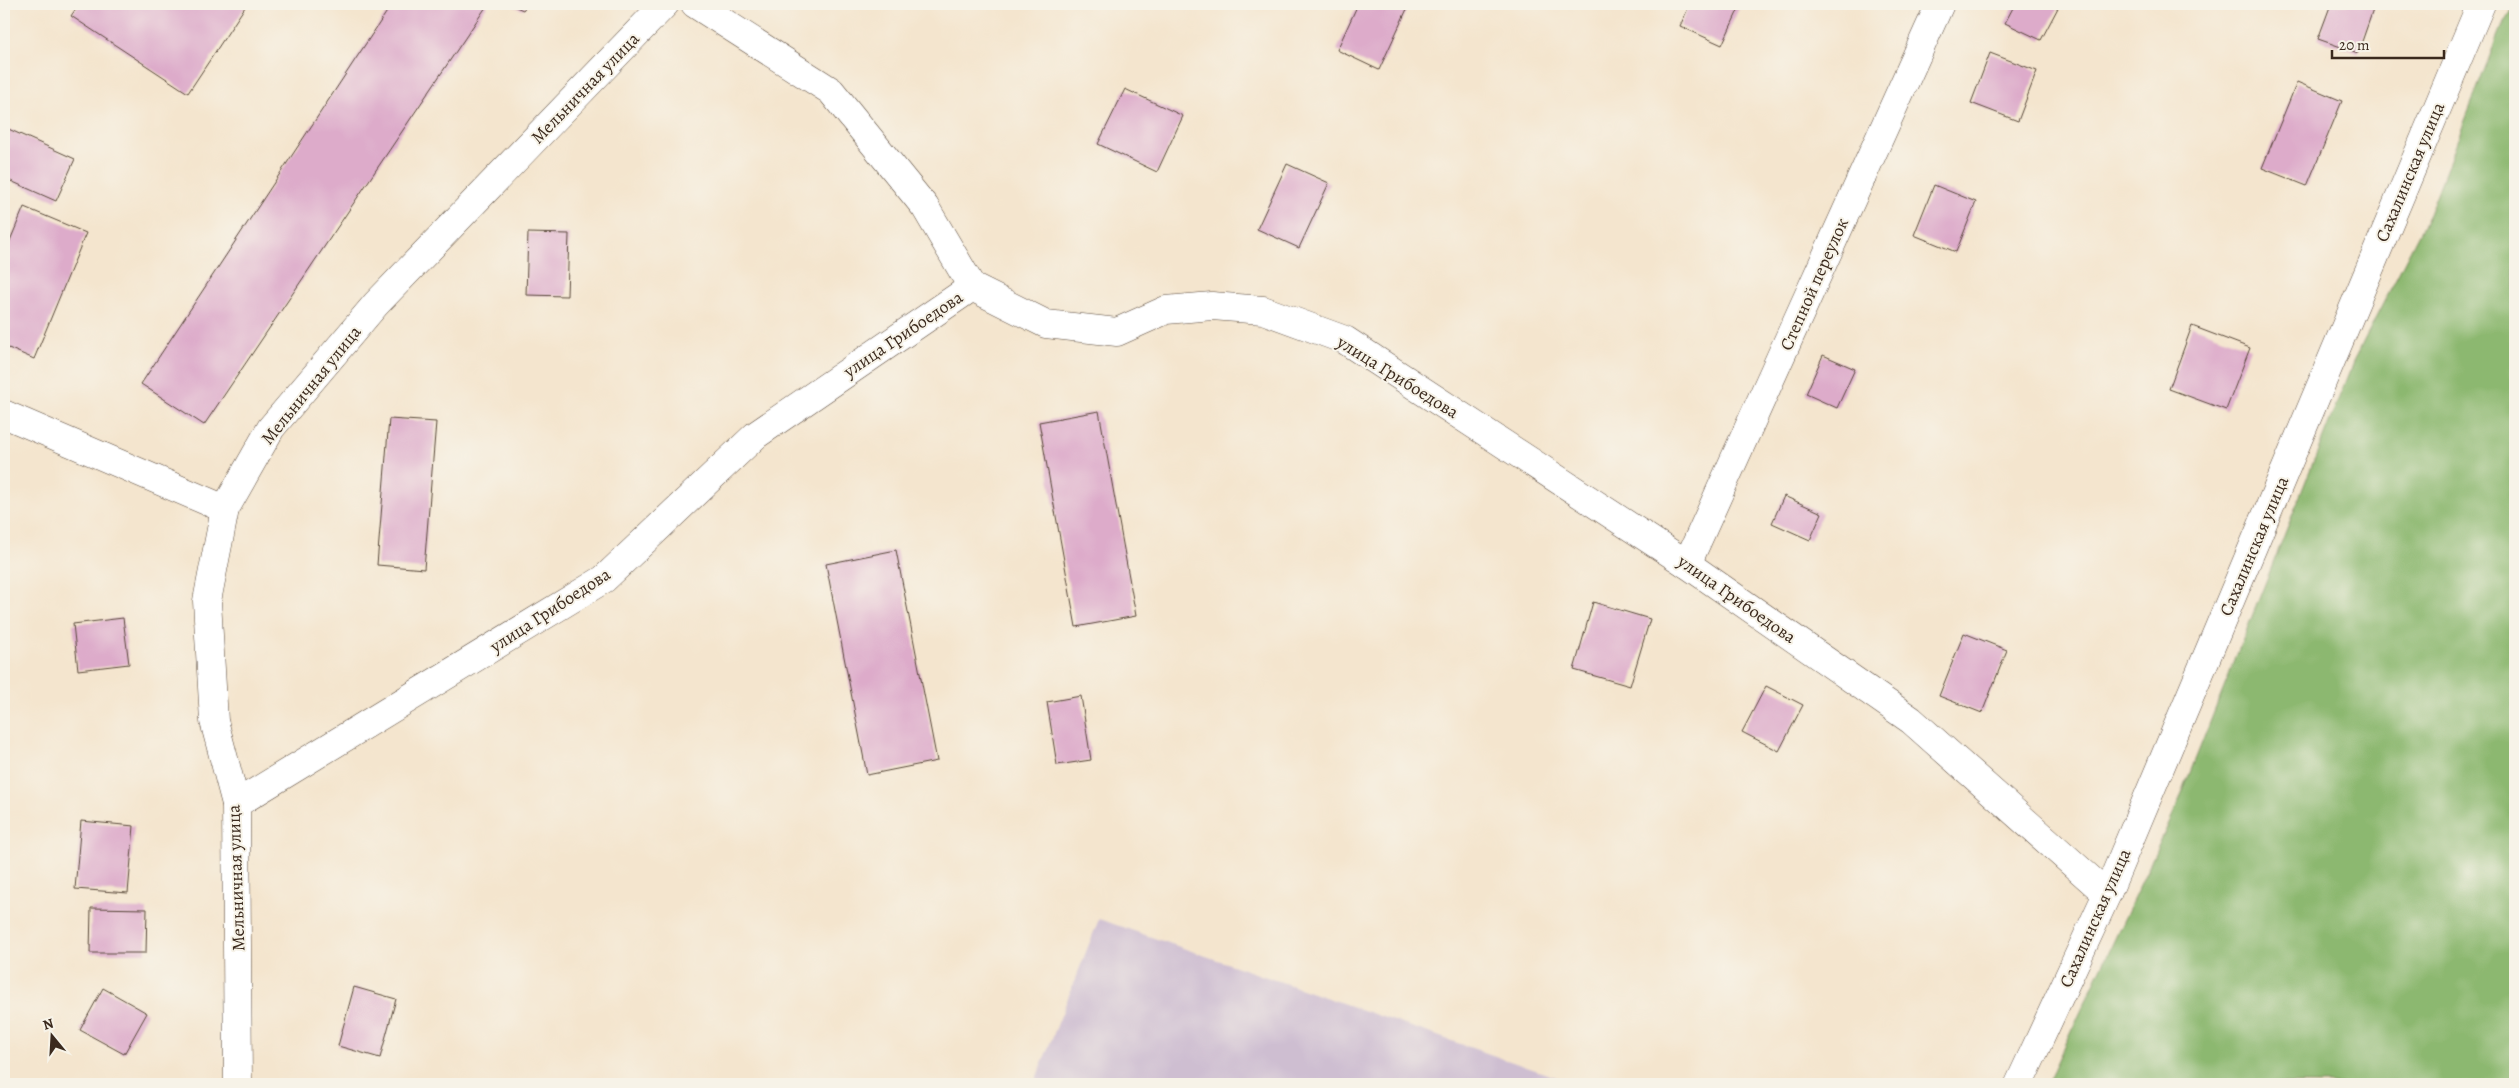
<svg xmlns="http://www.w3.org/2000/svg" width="2519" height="1088" viewBox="0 0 2519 1088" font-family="Alegreya,serif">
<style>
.industrial{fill:#cebed1}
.forest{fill:#8cb870;stroke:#647147}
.building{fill:#ddabca}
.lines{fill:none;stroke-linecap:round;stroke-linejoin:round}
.minor-casing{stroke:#574638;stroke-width:29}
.minor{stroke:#fff;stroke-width:28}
.labels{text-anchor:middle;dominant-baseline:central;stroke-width:4;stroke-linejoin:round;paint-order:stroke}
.street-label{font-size:18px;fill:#3b2a1e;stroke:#f7f3e8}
</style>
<rect width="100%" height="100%" fill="#f7f3e8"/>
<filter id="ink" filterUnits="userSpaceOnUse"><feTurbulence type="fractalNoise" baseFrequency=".02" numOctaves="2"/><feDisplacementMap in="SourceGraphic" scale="10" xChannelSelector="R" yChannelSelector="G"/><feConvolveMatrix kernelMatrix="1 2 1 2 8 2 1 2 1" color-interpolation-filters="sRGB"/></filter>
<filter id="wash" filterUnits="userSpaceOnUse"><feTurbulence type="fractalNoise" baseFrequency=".0096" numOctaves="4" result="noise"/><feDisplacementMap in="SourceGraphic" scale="20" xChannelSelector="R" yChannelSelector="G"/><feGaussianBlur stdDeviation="1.12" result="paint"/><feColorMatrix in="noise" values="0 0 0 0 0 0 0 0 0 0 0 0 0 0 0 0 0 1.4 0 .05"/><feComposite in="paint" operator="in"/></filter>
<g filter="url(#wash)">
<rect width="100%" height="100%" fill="#f4e5ce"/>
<path class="industrial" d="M1099 919 1576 1084H1034Z"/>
<path class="forest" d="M2515 5V1084H2047L2176 808 2353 362 2429 214 2499 32Z"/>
<g id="blocks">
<g class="building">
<path d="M79 4H247L188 93 71 16Z"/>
<path d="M392 4H488L204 425 141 384Z"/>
<path d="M509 4H528L523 10Z"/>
<path d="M1358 4H1395L1407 9 1379 70 1337 50Z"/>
<path d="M1690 4H1741L1722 45 1680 26Z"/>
<path d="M2015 4H2060L2041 40 2005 23Z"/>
<path d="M2331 4H2375L2358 53 2318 39Z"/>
<path d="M1990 53 2037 71 2018 121 1971 103Z"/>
<path d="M2297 82 2342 101 2307 186 2262 168Z"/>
<path d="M1125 89 1183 116 1157 172 1098 144Z"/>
<path d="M4 127 75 159 56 201 4 178Z"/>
<path d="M1287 164 1329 183 1299 248 1257 229Z"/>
<path d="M1934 185 1976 202 1956 252 1914 235Z"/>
<path d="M24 207 86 233 34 359 4 346V255Z"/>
<path d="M528 233 569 234 567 296 526 295Z"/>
<path d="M2192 326 2250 348 2226 410 2169 389Z"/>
<path d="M1823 355 1855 369 1837 408 1806 394Z"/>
<path d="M1099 411 1136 616 1076 627 1039 422Z"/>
<path d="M389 419 436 422 424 569 377 565Z"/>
<path d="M1784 496 1822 513 1810 540 1772 523Z"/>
<path d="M896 550 937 761 867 775 826 564Z"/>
<path d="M1593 602 1650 619 1630 686 1574 670Z"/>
<path d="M123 618 129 664 78 670 73 624Z"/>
<path d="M1964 633 2007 650 1982 713 1939 696Z"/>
<path d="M1766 686 1803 705 1779 751 1742 732Z"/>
<path d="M1081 696 1091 760 1057 765 1047 702Z"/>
<path d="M81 821 134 826 128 893 75 889Z"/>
<path d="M91 908 147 909 146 953H90Z"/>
<path d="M354 987 396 999 380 1058 338 1046Z"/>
<path d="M103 988 147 1013 124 1054 80 1030Z"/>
</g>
</g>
</g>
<g filter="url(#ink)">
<use href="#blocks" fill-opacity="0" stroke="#574638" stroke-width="1"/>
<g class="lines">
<defs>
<g id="minor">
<path d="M695 4 831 91 925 207 972 287"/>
<path d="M4 414 225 509"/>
<path d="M1687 564 1940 4"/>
<path d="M236 804 604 579 756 435 972 287 1046 324 1117 332 1166 310 1212 306 1263 310 1345 340 1687 564 1911 720 2107 894"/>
<path d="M238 1084 236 804 214 721 207 601 225 509 271 428 376 304 665 4"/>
<path d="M2019 1084 2107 894 2481 4"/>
</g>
</defs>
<use href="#minor" class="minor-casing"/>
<use href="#minor" class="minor"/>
</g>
</g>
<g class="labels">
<g class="street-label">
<text transform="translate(585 88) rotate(-46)">Мельничная улица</text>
<text transform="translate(2410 172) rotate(-67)">Сахалинская улица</text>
<text transform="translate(1814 284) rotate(-66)">Степной переулок</text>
<text transform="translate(903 334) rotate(-34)">улица Грибоедова</text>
<text transform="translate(1398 377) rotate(32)">улица Грибоедова</text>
<text transform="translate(311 385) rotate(-51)">Мельничная улица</text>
<text transform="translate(2254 546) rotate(-67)">Сахалинская улица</text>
<text transform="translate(1737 599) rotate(35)">улица Грибоедова</text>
<text transform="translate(550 610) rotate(-33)">улица Грибоедова</text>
<text transform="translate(236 878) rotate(-92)">Мельничная улица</text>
<text transform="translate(2095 918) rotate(-66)">Сахалинская улица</text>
</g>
</g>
<rect width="2519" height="1088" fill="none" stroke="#f7f3e8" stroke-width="20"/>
<g transform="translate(52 1036) rotate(342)" stroke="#f7f3e8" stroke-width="4" paint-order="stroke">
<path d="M0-4L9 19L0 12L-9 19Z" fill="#3b2a1e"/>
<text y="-8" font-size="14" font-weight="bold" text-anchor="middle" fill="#3b2a1e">N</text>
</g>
<path d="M2332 50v8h112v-8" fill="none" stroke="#3b2a1e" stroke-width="2.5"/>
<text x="2339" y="50" font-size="15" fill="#3b2a1e" stroke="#f7f3e8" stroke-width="4" paint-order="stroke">20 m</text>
</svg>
